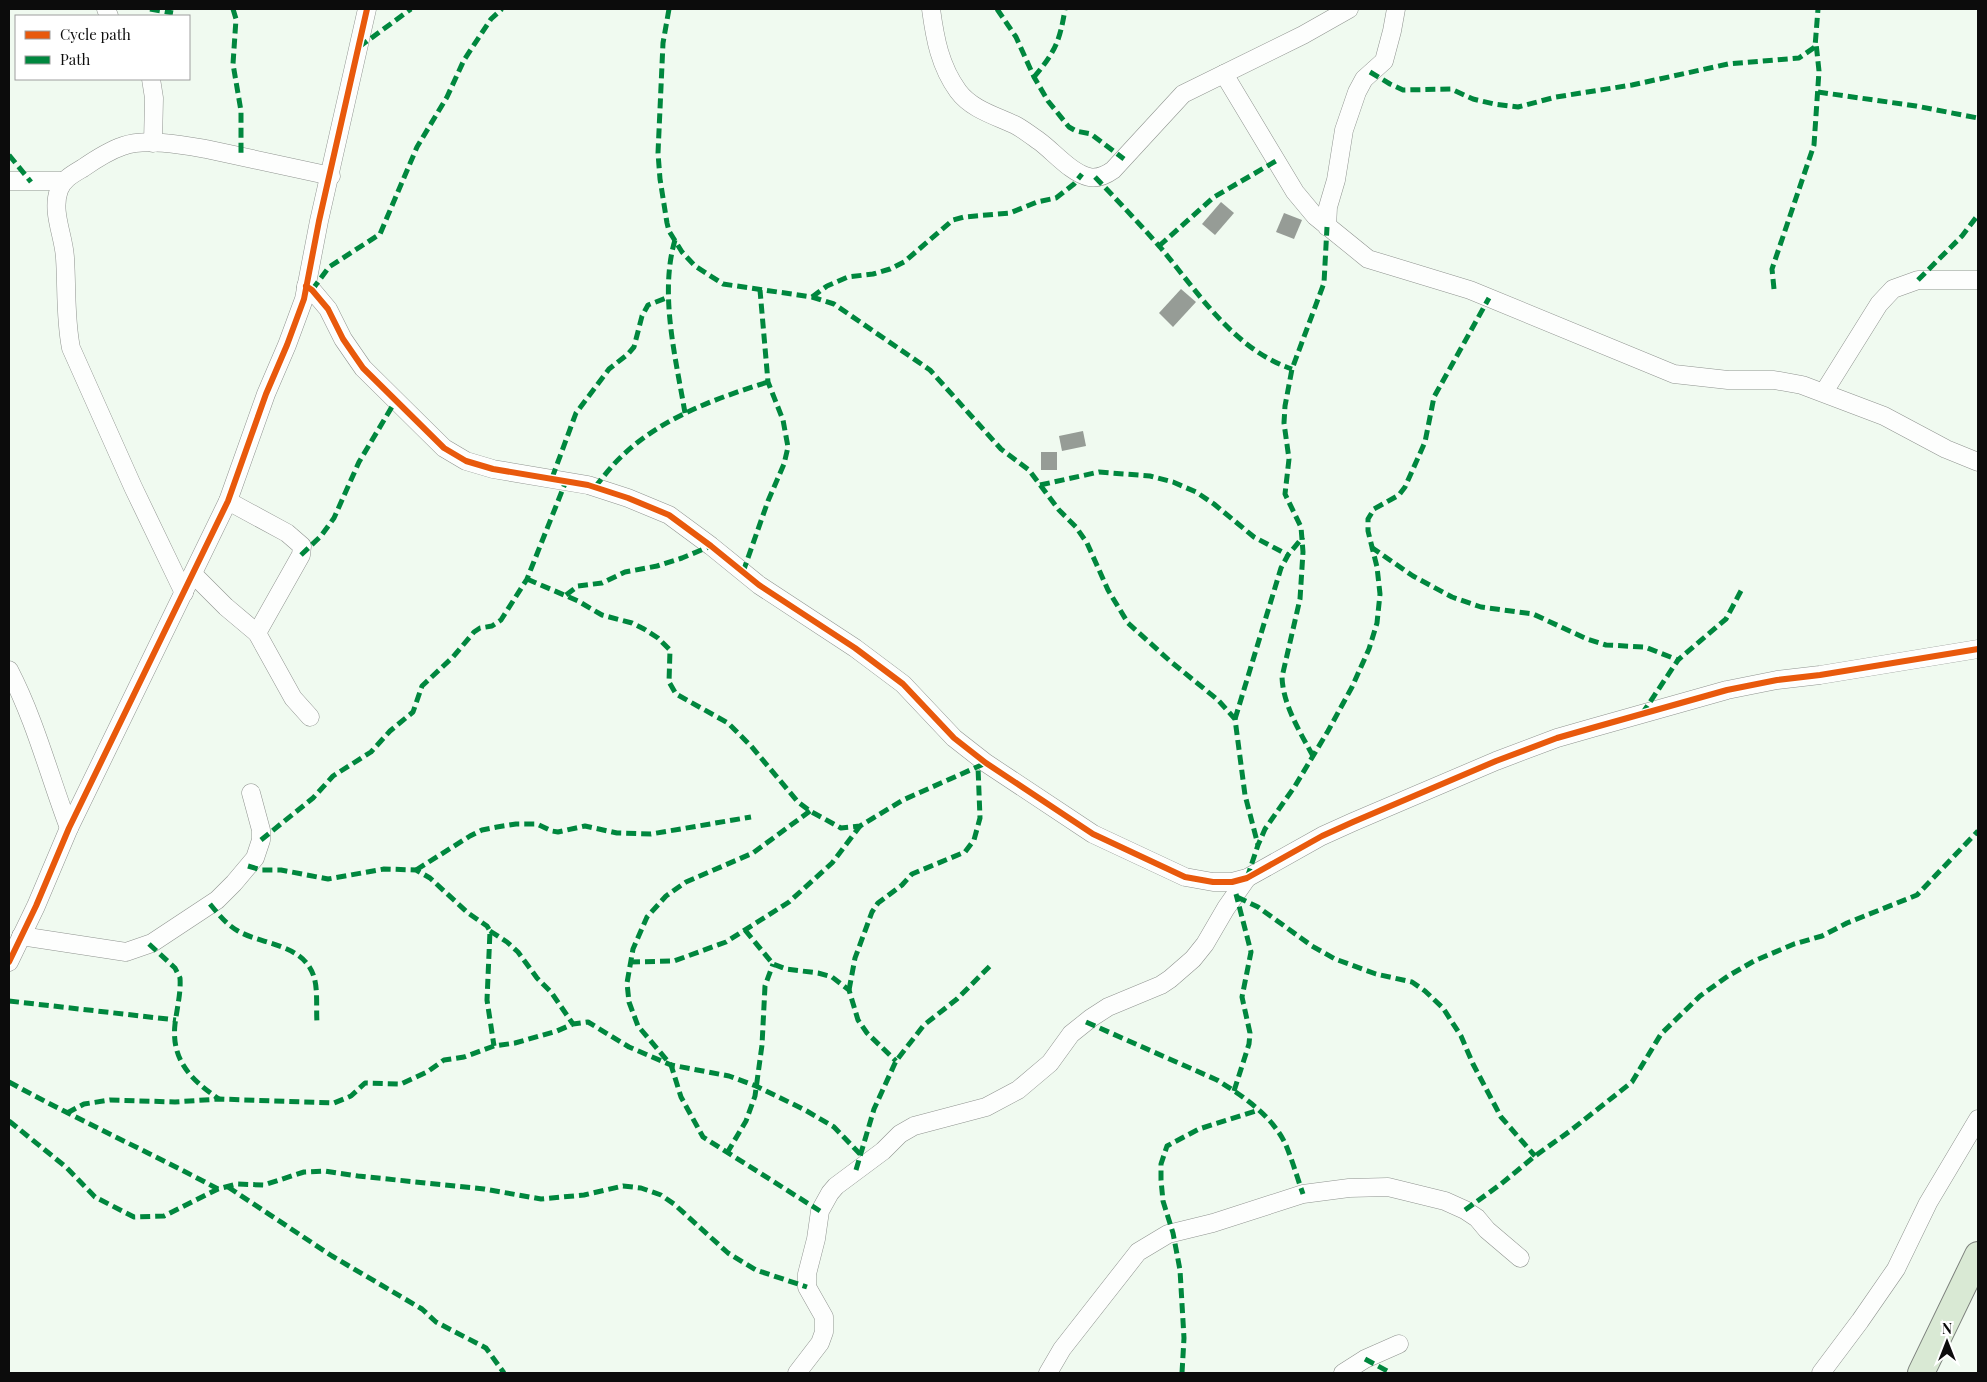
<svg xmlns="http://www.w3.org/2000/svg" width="1987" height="1382" viewBox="0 0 1987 1382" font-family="'Playfair Display',serif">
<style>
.building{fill:#969c96}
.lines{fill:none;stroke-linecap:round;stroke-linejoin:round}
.minor-casing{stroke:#8f938f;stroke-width:19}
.highway-casing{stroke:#7c807c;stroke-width:28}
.minor{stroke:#fdfefd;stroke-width:18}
.highway{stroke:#d9e9d4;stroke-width:26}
.quiet{stroke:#00873e;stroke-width:5;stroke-dasharray:10 5;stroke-linecap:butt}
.cycleway-casing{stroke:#fff;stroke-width:9}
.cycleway{stroke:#e8590c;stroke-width:6}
</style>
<rect width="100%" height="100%" fill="#f0faf0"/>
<g class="building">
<path d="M1221 202 1234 213 1215 235 1202 224Z"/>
<path d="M1284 213 1302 220 1294 239 1276 232Z"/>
<path d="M1181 289 1196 302 1173 327 1159 313Z"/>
<path d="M1083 431 1086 446 1062 451 1059 436Z"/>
<rect x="1041" y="452" width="16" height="18"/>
</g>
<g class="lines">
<defs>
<g id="minor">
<path d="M106 9 109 16"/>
<path d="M931 9C935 39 940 66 958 91 972 110 997 116 1017 126 1024 130 1032 136 1039 141 1053 151 1071 173 1089 177 1098 179 1106 175 1113 170L1183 94 1303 35 1349 9"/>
<path d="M1224 74 1295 192 1315 216 1368 259 1470 290 1674 374 1728 380H1774L1802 385 1884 416 1946 449 1978 462"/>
<path d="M151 79 154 98 153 143"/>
<path d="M9 181H64"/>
<path d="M1327 227 1328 207 1336 180 1344 130 1357 92 1364 79 1384 61 1392 31 1396 9"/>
<path d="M306 286 312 290 328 309 343 339 363 368 444 448 466 461 493 469 588 485 628 498 669 515 711 546 759 585 855 648 903 684 954 738 986 763 1093 834 1185 877 1213 882H1232L1247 878 1322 836 1353 822 1496 761 1557 738 1592 728 1727 690 1777 680 1820 675 1978 649"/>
<path d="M1824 392 1879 304 1893 289 1918 280H1978"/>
<path d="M228 501 287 533 302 546 301 555 257 633"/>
<path d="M193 574 226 607 257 633 293 698 310 717"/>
<path d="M184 593 133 487 71 348C65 318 67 288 65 258 64 236 51 212 59 190 63 179 73 174 83 168 96 159 108 151 123 146 145 138 183 145 206 149L331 176"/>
<path d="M9 670C35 720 49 775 69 828"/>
<path d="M21 936 126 952 152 943 217 900 234 883 255 858 261 840V830L251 793"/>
<path d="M9 962 36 906 69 828 228 501 266 394 287 345 304 299 319 221 367 9"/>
<path d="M797 1373 820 1343 824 1332V1317L807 1287V1274L816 1239 820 1211 830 1193 836 1186 883 1151 900 1134 914 1126 986 1107 1018 1090 1050 1063 1071 1034 1091 1018 1108 1007 1161 985 1170 979 1193 959 1205 944 1226 908 1247 878"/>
<path d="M1048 1373 1062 1349 1138 1252 1168 1234 1213 1223 1303 1194 1349 1188 1388 1187 1445 1201 1465 1210 1477 1218 1487 1230 1520 1258"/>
<path d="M1343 1373 1365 1359 1399 1344"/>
<path d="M1821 1373 1860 1321 1896 1269 1928 1203 1978 1119"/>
</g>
<path id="highway" d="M1921 1373 1978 1255"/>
</defs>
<use href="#minor" class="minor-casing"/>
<use href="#highway" class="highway-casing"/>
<use href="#minor" class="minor"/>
<use href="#highway" class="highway"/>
<g class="quiet">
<path d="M150 9 173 13"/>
<path d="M233 9 236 19 233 64 241 111V156"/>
<path d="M669 9 663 43 658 153 660 179 667 223 669 231 682 252 695 266 723 284 812 297 834 304 930 370 1001 449 1029 470 1059 510 1076 527 1087 543 1108 590 1128 623 1170 661 1218 700 1235 719 1245 795 1258 845"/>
<path d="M997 9 1016 37 1034 77 1048 101 1069 127 1076 131 1091 134 1124 159"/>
<path d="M359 47 411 9"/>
<path d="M1370 72 1390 84 1403 90 1451 89 1473 99 1494 104 1518 107 1556 97 1632 85 1728 64 1799 58 1815 47 1818 9"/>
<path d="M1034 77C1055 52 1060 41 1065 9"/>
<path d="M1818 92 1916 106 1978 118"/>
<path d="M9 155 31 182"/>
<path d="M1095 177C1117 200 1139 223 1160 247 1198 292 1233 349 1292 369"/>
<path d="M675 240C659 294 676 359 685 413"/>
<path d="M1159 246 1214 197 1276 161"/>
<path d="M1918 280 1962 236 1978 215"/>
<path d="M1774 289 1772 269 1814 145 1819 71 1816 43"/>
<path d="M312 290 329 267 380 234 417 147 447 97 464 60 491 19 502 9"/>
<path d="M812 297 827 286 848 277 873 274 890 269 904 262 953 220 964 217 1010 213 1037 202 1056 198 1074 184 1082 174"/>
<path d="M552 478 576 413 609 369 628 354 634 347 642 316 648 305 669 297"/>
<path d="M1040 485 1099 472 1150 476 1173 482 1196 492 1214 504 1254 537 1288 555"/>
<path d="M595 487C604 476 613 464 623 455 663 417 717 398 768 382"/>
<path d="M1371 547 1413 576 1452 597 1481 607 1533 614 1587 639 1606 645 1645 647 1678 660"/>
<path d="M301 555 321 536 334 518 359 462 396 400"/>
<path d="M743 572 768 501 784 464 788 447 783 420 768 382 760 290"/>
<path d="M527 579 578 601 602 615 632 623 644 629 658 638 670 650 669 682 676 694 728 723 751 746 798 802 810 811 841 828 860 826 903 800 986 763"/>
<path d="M566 595 578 586 602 583 625 572 657 566 682 558 711 546"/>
<path d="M1642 714 1678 660 1726 619 1743 587"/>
<path d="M1235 719 1281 568 1288 555 1303 537"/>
<path d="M1313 756C1300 732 1283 705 1282 677L1300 599 1303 552 1301 527 1285 494 1289 459 1284 423 1285 406 1292 369 1324 283 1327 227"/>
<path d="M810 811 753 853 686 882 666 896 647 917 633 949 627 983 629 1002 638 1026 671 1065 681 1097 703 1137 820 1211"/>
<path d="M261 840 313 798 333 776 371 752 390 731 413 712 422 686 453 657 474 632 480 628 492 626 501 620 527 579 566 481"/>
<path d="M248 866 261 870H281L328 879 384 869 416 870 430 878 468 913 487 926 490 931 487 1000 494 1046"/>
<path d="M416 870 470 836 482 830 497 827 516 824H537L552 831 558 832 585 826 617 833 651 834 751 817"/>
<path d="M1247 878 1258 845 1265 829 1295 786 1328 731 1352 687 1369 649 1377 623 1380 594 1377 567 1368 531V519L1374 509 1399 495 1405 487 1425 442 1434 397 1489 298"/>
<path d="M1237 897 1258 907 1312 946 1335 959 1376 974 1412 982 1425 991 1443 1008 1461 1036 1473 1064 1501 1117 1535 1156"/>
<path d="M210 904C219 915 226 924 238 931 263 945 304 944 314 977 318 990 316 1008 317 1023"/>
<path d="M745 930 773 964 786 969 818 973 832 977 849 990 858 1020 867 1033 896 1061"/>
<path d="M490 931 507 942 518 952 537 978 551 992 573 1024"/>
<path d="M149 944 175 968 180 978C181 993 177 1008 175 1024 171 1060 191 1080 219 1099"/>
<path d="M630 962 674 961 726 942 789 902 832 863 860 826"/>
<path d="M849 990 855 958 872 912 878 903 902 885 912 874 965 852 974 840 980 818 978 767"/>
<path d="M9 1001 176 1020"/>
<path d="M1086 1022 1217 1080C1243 1096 1271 1115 1285 1143 1292 1159 1297 1177 1303 1194"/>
<path d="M9 1082C78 1120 149 1152 218 1189"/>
<path d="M1234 1091 1249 1044 1250 1033 1242 997 1251 952 1236 894"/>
<path d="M67 1113 84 1104 110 1100 175 1102 219 1099 334 1103 351 1096 365 1083 401 1084 427 1072 444 1060 464 1057 494 1046 515 1043 557 1031 573 1024 588 1022 629 1047 671 1065 729 1076 756 1086 805 1110 834 1127 860 1154"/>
<path d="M9 1121 66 1167 95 1197 134 1217 164 1216 218 1189 237 1184 264 1185 304 1172 325 1171 358 1176 484 1189 541 1199 584 1195 623 1186 641 1188 661 1195 674 1204 728 1253 756 1270 807 1287"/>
<path d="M727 1153 746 1121 755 1096 762 1045 765 986 773 964"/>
<path d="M856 1170 874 1109 896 1061 924 1025 957 999 990 966"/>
<path d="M228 1187 332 1256 422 1309 436 1322 486 1348 504 1373"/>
<path d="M1465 1210 1501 1184 1535 1156 1570 1131 1632 1082 1661 1034 1700 996 1728 976 1754 961 1794 944 1822 936 1847 923 1917 895 1978 831"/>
<path d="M1365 1359 1391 1373"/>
<path d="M1182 1373 1184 1338 1180 1270 1173 1233 1163 1201 1161 1180V1164L1167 1146 1199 1129 1259 1110"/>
</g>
<defs>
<g id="cycleway">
<path d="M306 286 312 290 328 309 343 339 363 368 444 448 466 461 493 469 588 485 628 498 669 515 711 546 759 585 855 648 903 684 954 738 986 763 1093 834 1185 877 1213 882H1232L1247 878 1322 836 1353 822 1496 761 1557 738 1592 728 1727 690 1777 680 1820 675 1978 649"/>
<path d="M9 962 36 906 69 828 228 501 266 394 287 345 304 299 319 221 367 9"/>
</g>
</defs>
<use href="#cycleway" class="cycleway-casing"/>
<use href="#cycleway" class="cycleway"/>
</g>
<rect width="1987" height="1382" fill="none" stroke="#0c0c0c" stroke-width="20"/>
<rect x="15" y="15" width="175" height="65" fill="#ffffff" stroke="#9e9e9e"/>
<rect x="25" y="31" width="25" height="8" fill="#e8590c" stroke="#9e9e9e"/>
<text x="60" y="40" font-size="15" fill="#0c0c0c">Cycle path</text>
<rect x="25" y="56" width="25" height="8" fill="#00873e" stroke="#9e9e9e"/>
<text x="60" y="65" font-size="15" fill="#0c0c0c">Path</text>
<g transform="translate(1947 1342)" stroke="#ffffff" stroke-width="4" paint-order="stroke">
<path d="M0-4L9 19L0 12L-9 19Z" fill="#0c0c0c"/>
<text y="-8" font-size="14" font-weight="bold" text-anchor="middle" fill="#0c0c0c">N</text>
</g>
</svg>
